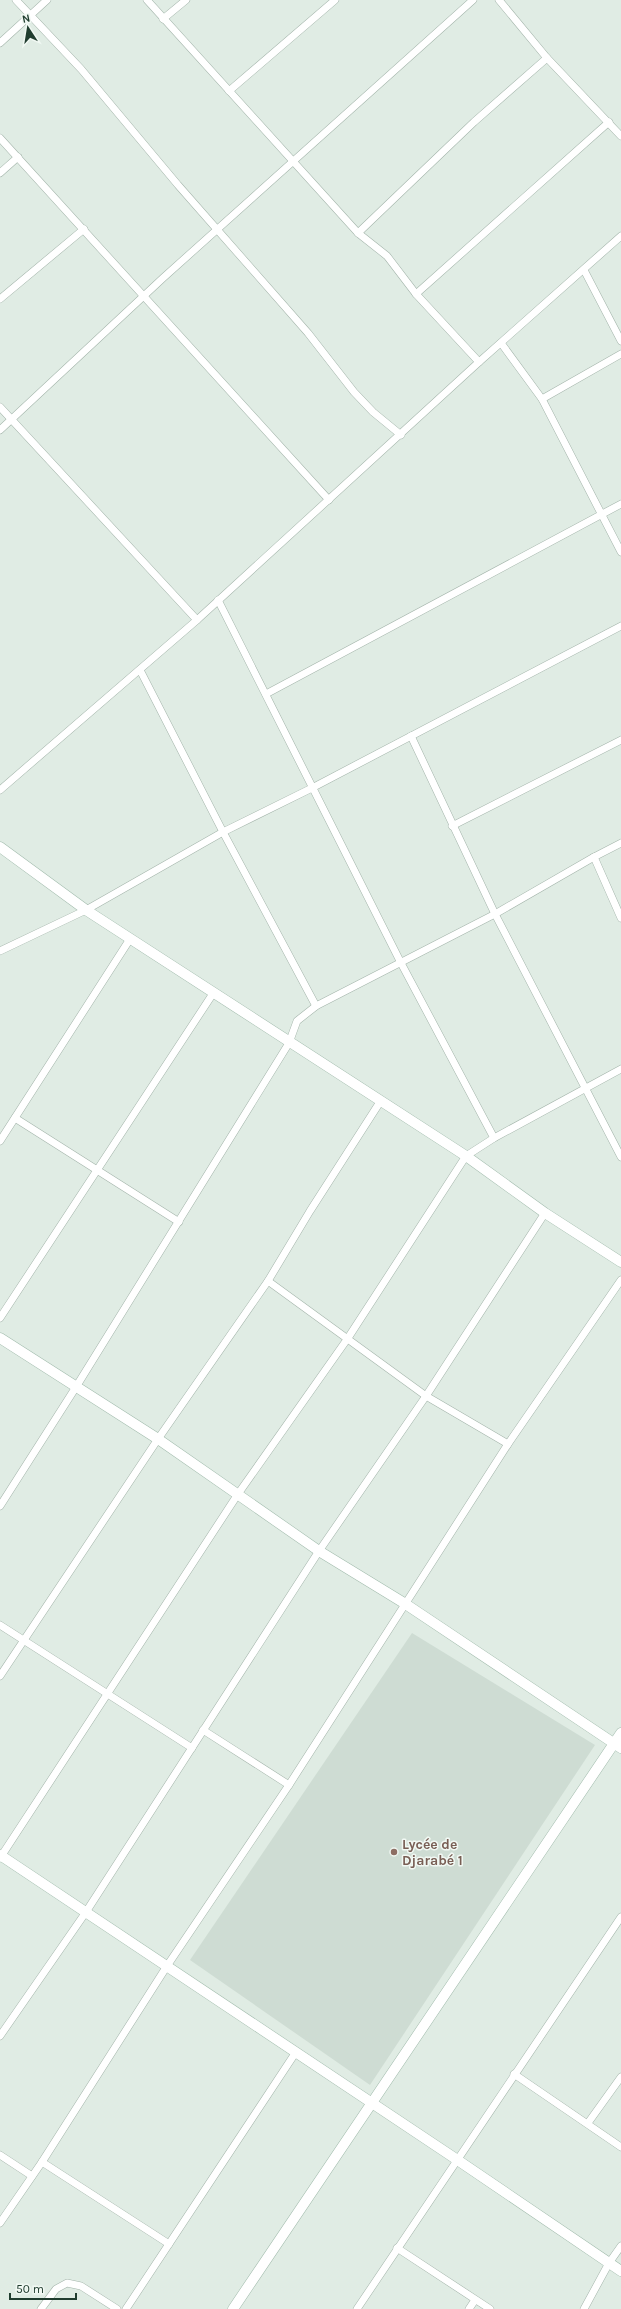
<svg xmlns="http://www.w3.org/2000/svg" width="621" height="2309" viewBox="0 0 621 2309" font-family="Karla,sans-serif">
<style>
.built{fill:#cedcd3}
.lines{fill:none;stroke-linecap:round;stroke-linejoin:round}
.street-casing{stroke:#a3b4aa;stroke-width:8}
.secondary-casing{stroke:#a1bbac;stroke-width:11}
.street{stroke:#fff;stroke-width:7}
.secondary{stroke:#fff;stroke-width:10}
.education-dot{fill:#8d6e63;stroke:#f1f8f3;stroke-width:1.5}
.labels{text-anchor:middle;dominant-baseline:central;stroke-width:3;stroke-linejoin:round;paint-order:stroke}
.education-label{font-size:14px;font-weight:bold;fill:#785e54;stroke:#f1f8f3;text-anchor:start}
</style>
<rect width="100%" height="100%" fill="#e0ece4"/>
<path class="built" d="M412 1633 595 1745 370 2085 190 1960Z"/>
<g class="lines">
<defs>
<g id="street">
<path d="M16 0 81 69 178 185 308 333 354 392 373 412 401 435"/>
<path d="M147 0 358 233 387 256 416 294 479 362"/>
<path d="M499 0 547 58 621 136"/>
<path d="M163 19 186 0"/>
<path d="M0 43 47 0"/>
<path d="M229 91 335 0"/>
<path d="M0 138 329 500"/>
<path d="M0 173 18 157"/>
<path d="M358 233 474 122 547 58"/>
<path d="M584 270 621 341"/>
<path d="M416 294 609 122"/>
<path d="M0 299 84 229"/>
<path d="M501 343 542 399 621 354"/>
<path d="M542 399 621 552"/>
<path d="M0 407 197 620"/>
<path d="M0 430 163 278 473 0"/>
<path d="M218 600 401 963 494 1138"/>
<path d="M140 670 223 832 316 1006"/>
<path d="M266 694 621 504"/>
<path d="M411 736 495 914 621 1157"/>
<path d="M0 790 197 620 479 362 621 236"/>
<path d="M452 826 621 740"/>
<path d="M594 857 621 918"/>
<path d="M0 951 86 910 223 832 312 788 621 626"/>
<path d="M15 1118 179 1222"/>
<path d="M0 1141 130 939"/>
<path d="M268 1281 426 1396 508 1444"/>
<path d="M0 1318 214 992"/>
<path d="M0 1506 76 1387 289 1043 297 1021 316 1006 495 914 594 857 621 843"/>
<path d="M0 1625 192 1748"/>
<path d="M0 1676 158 1439 268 1281 310 1211 380 1102"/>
<path d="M203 1730 289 1785"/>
<path d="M0 1858 238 1494 348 1338 466 1156 494 1138 621 1069"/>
<path d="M0 2036 86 1912 319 1551 426 1396 545 1213"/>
<path d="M514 2074 621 2147"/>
<path d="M588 2123 621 2077"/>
<path d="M0 2155 32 2176"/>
<path d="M42 2162 169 2244"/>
<path d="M0 2223 42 2162 167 1966 289 1785 508 1444 621 1280"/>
<path d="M397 2248 490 2309"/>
<path d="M41 2309 56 2289 67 2283 81 2286 117 2309"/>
<path d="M126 2309 296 2052"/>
<path d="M357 2309 621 1917"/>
<path d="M469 2309 475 2300"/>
<path d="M584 2309 609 2263 621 2246"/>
</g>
<g id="secondary">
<path d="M0 847 86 910 466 1156 545 1213 621 1262"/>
<path d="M0 1338 158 1439 319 1551 404 1603 621 1748"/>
<path d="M0 1855 456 2159 621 2271"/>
<path d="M233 2309 621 1733"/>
</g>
</defs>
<use href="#street" class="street-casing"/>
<use href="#secondary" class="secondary-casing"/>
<use href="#street" class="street"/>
<use href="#secondary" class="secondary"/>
</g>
<circle class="education-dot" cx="394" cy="1852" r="4"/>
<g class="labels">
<g class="education-label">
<text x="402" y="1844">Lycée de<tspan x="402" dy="16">Djarabé 1</tspan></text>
</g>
</g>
<g transform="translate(28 28) rotate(348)" stroke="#f1f8f3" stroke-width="3" paint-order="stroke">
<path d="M0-3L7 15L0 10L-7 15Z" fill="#203d2f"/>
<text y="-6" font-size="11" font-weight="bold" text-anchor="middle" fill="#203d2f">N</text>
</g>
<path d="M10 2293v6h66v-6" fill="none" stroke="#203d2f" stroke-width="2"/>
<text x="16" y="2293" font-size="12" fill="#203d2f" stroke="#f1f8f3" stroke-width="3" paint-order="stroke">50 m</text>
</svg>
